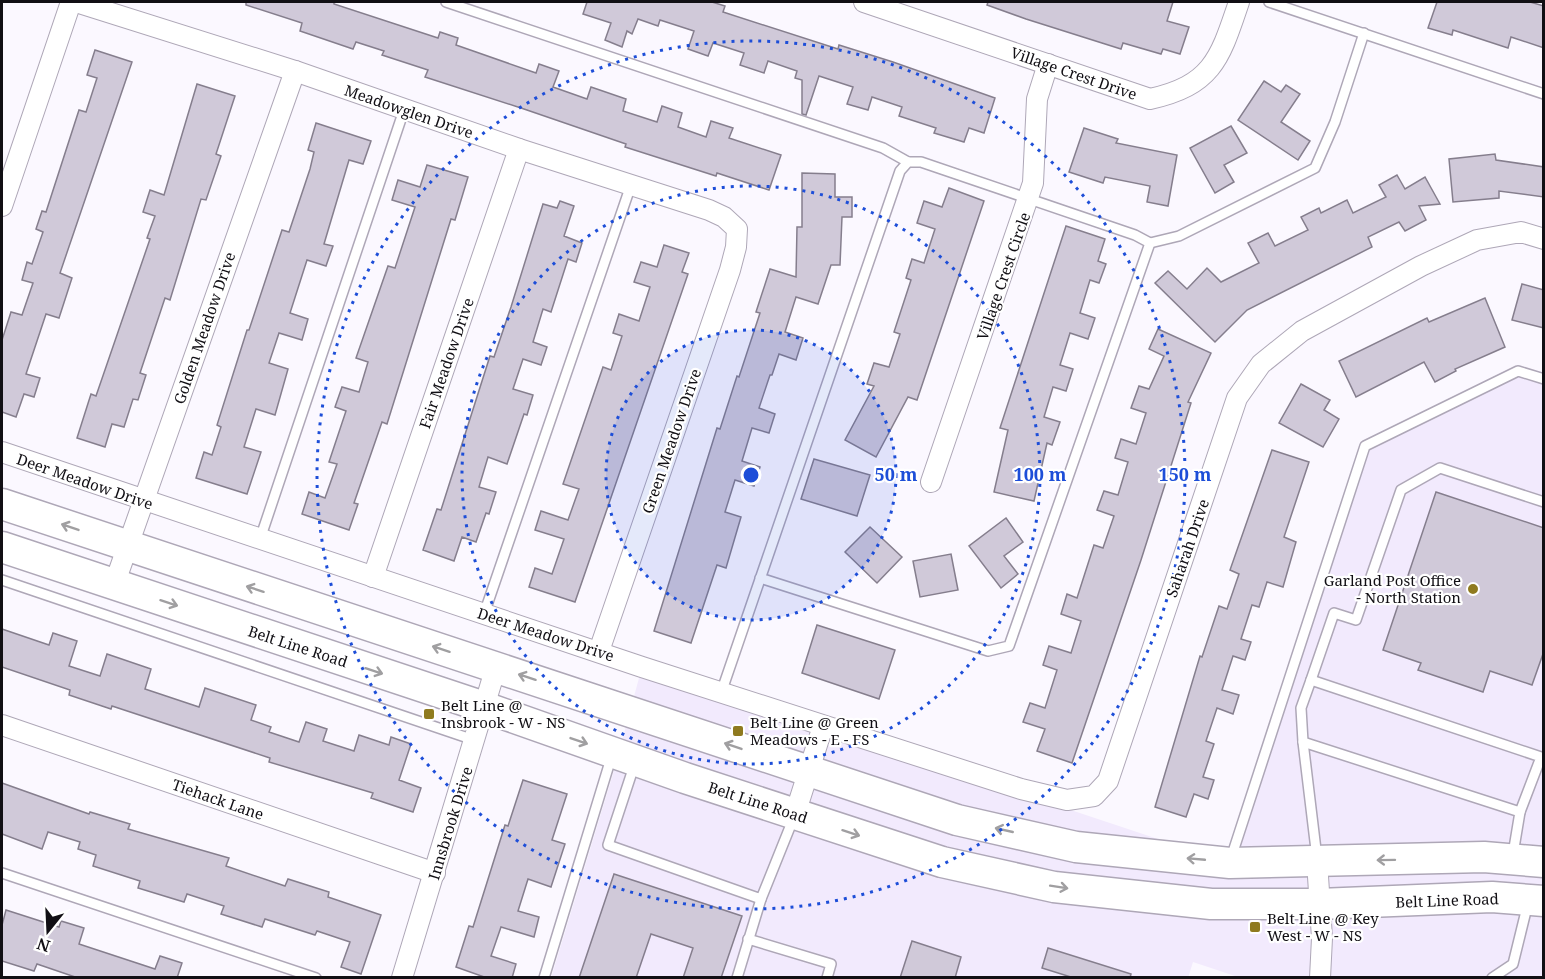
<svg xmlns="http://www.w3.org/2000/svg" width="1545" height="979" viewBox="0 0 1545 979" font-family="'Noto Serif',serif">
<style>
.built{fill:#f2eafd}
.building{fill:#d0c9d9;stroke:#857e8d;stroke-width:1.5}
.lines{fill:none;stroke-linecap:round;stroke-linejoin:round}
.service-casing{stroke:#aea7b7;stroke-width:12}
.minor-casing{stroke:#aea7b7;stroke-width:22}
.primary-casing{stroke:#aea7b7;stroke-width:33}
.service{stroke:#fff;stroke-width:9}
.minor{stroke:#fff;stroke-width:20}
.primary{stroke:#fff;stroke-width:30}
.oneway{stroke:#a09fa1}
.ring{fill:none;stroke:#1d4ed8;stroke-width:3;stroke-dasharray:3 6}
.poi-dot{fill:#8f7a1f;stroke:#fff;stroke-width:2}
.labels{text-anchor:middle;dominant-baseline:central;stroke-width:4.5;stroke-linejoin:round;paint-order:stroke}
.street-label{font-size:15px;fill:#110f14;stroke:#fff}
.poi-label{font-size:15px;fill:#110f14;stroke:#fff;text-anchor:start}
.centre{fill:#1d4ed8;stroke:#fff;stroke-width:3}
.ring-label{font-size:18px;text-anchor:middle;font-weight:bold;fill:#1d4ed8;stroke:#fff;stroke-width:4.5;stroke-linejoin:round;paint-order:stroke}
</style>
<rect width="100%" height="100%" fill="#fbf8ff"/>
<path class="built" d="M1518 371 1543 379V977L1241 978 1193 962 1188 978H551L613 774 642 667 1230 863 1365 446Z"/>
<g class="building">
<path d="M246 2H334V4L438 38 440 32 458 38 456 45 536 73 539 64 559 71 553 87 587 99 591 87 626 99 623 111 657 122 662 106 682 113 678 127 706 137 711 121 733 128 729 138 781 155 769 190 717 173 716 176 625 147 626 144 524 109 425 77 428 70 382 55 384 51 356 42 353 49 300 31 302 23 246 5Z"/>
<path d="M587 2H712L725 6 723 12 838 49 839 45 893 62 995 98 984 133 969 128 964 142 934 133 936 128 899 116 902 107 872 97 868 110 847 104 853 87 819 76 806 115 802 114V80L795 78 797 71 768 61 764 73 740 65 744 53 713 43 708 56 688 49 694 31 660 20 658 26 638 19 632 34 627 31 622 47 605 40 611 23 583 14Z"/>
<path d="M988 2H1173L1167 21 1189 27 1180 54 1163 49 1161 54 1123 43 1121 49 1026 19 987 5Z"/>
<path d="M1437 2H1530L1544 6V48L1511 37 1508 48 1453 30 1452 35 1428 28Z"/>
<path d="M95 50 132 62 60 273 72 278 59 318 46 314 26 374 40 378 34 397 24 394 16 417 2 412V340L11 312 22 315 33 283 22 280 27 262 32 264 43 232 36 229 42 211 46 212 79 110 86 112 97 78 87 75Z"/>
<path d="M1264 81 1281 92 1286 85 1300 94 1281 122 1310 141 1298 160 1238 120Z"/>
<path d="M197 84 235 96 216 154 221 156 206 200 201 199 170 300 165 298 140 373 146 375 138 400 133 399 124 427 112 424 105 447 77 438 91 394 96 396 150 239 147 238 155 216 143 212 150 190 164 195Z"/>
<path d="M316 123 371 141 363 164 349 160 324 244 333 246 326 266 307 260 290 313 308 319 302 340 279 333 269 363 288 369 275 415 256 409 244 447 261 452 247 494 196 478 204 452 212 455 221 427 217 425 247 330H249L282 230 289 232 310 169 314 152 308 150Z"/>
<path d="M1231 126 1247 153 1224 165 1234 182 1215 193 1190 148Z"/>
<path d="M1084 128 1118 139 1116 143 1177 155 1168 206 1147 202 1150 186 1105 177 1103 183 1069 172Z"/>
<path d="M1495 154 1496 160 1544 167V197L1499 191V198L1453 202 1449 159Z"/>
<path d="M427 165 468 177 455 220 451 219 387 424 382 422 354 503 358 504 349 530 302 514 309 492 325 498 337 464 329 462 346 411 335 407 342 387 359 392 368 362 356 358 388 266 395 268 415 207 392 200 398 180 420 187Z"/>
<path d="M802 173 835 174V197H852V217H842L840 265H831L818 304 796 297 785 332 803 338 796 360 779 354 772 375H770L759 408 775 414 769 433 752 428 742 461 760 467 754 486 735 480 725 512 741 517 726 568 717 565 691 643 654 631 717 428 720 429 737 376 739 377 760 313 756 312 770 269 796 277 797 227H802Z"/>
<path d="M1397 175 1405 189 1425 177 1440 204 1419 206 1426 220 1405 231 1399 222 1368 237 1372 247 1247 310 1215 342 1155 283 1168 271 1187 289 1207 268 1221 282 1259 263 1248 243 1268 233 1275 246 1308 230 1301 217 1319 208 1321 213 1347 200 1353 213 1386 197 1379 185Z"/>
<path d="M949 188 984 201 917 400 908 397 876 457 845 440 874 386 867 384 874 363 889 367 900 334 894 332 911 280 906 278 912 259 924 263 935 229 917 223 924 201 942 207Z"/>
<path d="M560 201 574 206 564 236 582 243 576 262 568 259 551 312 543 309 533 342 547 347 541 365 523 359 513 389 533 395 527 415 524 414 507 464 488 457 479 487 496 492 489 514 486 513 476 542 462 537 454 561 423 550 437 509 441 510 490 356 494 357 511 307 543 204 557 208Z"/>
<path d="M1066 226 1105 239 1098 261 1106 264 1099 283 1090 280 1080 313 1095 318 1088 339 1070 333 1060 365 1073 369 1066 391 1053 387 1044 417 1060 422 1052 445 1047 443 1034 501 994 492 1008 430 1000 428Z"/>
<path d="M664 245 689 253 682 272 688 274 575 602 529 587 535 568 552 574 564 539 535 530 541 511 568 520 579 489 563 484 603 367 611 370 622 336 613 333 619 314 639 321 650 287 634 282 641 262 657 267Z"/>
<path d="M1522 284 1544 290V328L1512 320Z"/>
<path d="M1485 298 1505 347 1455 369 1456 371 1435 382 1424 362 1356 397 1339 361 1427 318 1429 322Z"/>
<path d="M1158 329 1211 353 1188 402 1191 403 1141 560 1072 763 1037 751 1045 729 1023 722 1030 703 1045 708 1057 670 1043 665 1049 646 1071 653 1081 621 1061 614 1067 594 1077 598 1094 545 1103 548 1114 516 1097 510 1104 491 1118 495 1128 462 1115 458 1121 439 1136 444 1146 413 1131 408 1139 386 1149 389 1164 356 1149 349Z"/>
<path d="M1301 384 1330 400 1324 410 1339 419 1323 447 1279 423Z"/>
<path d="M1272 450 1309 462 1284 537 1296 542 1283 587 1267 582 1259 607 1252 605 1241 639 1251 642 1245 660 1233 656 1222 690 1239 695 1233 714 1217 708 1206 741 1214 744 1203 777 1214 780 1208 799 1194 794 1186 817 1155 807 1200 656 1202 657 1219 606 1227 609 1239 574 1230 570Z"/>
<path d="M814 459 870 475 857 516 801 499Z"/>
<path d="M1436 492 1544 528V651L1532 685 1490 671 1483 692 1418 670 1421 663 1383 650Z"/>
<path d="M1006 518 1023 542 1004 556 1018 574 1001 588 969 546Z"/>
<path d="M870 527 902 557 877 583 845 552Z"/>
<path d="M951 554 958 590 920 597 913 561Z"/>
<path d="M817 625 895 650 879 699 802 673Z"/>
<path d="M2 629 49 645 53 633 77 641 69 666 100 676 107 654 151 669 145 689 199 707 205 688 256 705 251 720 271 727 269 732 299 742 306 722 327 729 323 741 354 751 359 735 389 745 391 737 411 744 399 780 421 788 413 812 371 798 373 793 269 762 270 758 112 706 111 709 69 695 70 690 2 667Z"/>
<path d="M523 780 567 794 552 840 565 844 551 887 528 879 518 911 539 917 534 937 501 927 491 956 516 964 512 978H487L456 967 469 926 473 927 505 825 508 826Z"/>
<path d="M2 783 89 814 90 812 130 824 128 829 229 858 226 866 285 886 288 879 329 892 328 897 381 915 361 974 341 967 350 942 317 931 315 935 265 919 262 927 221 914 224 906 187 894 184 902 138 888 140 881 93 866 96 855 78 849 80 842 48 832 42 849 2 834Z"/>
<path d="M614 874 742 916 721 978H683L693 948 651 934 636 978H579Z"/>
<path d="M6 910 59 927 61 921 84 928 79 944 155 969 160 956 182 963 177 978H78L37 964 34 971 2 961V925Z"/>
<path d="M912 941 961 957 955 978H900Z"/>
<path d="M1048 948 1131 974 1130 978H1074L1042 968Z"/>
</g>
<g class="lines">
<defs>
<g id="service">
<path d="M446 2 883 148 908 162"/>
<path d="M1269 2 1544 94"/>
<path d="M1150 243 1179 236 1315 168 1335 122 1364 33"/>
<path d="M260 539 404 110"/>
<path d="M2 580 474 740"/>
<path d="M484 614 631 185"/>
<path d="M1311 680 1334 613 1356 620 1401 490 1440 468 1544 502"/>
<path d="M721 693 900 171 908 162H921L1135 235 1150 243 1009 646 988 651 760 578"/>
<path d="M1303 742 1301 708 1311 680 1541 757 1520 812"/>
<path d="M635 763 608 845 761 899 794 817"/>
<path d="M1231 858 1365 446 1518 371 1544 379"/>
<path d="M1317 858 1303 742 1520 812 1513 854"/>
<path d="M2 873 316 978"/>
<path d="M748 939 831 964 827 978"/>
<path d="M544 978 612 755"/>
<path d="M737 978 761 899"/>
<path d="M1492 978 1513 964 1528 903"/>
</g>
<g id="minor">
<path d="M76 2 295 71 519 149 709 210 724 217 737 229 736 247 730 270 599 651"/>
<path d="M864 2 1150 99C1213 85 1220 58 1239 2"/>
<path d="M2 206 71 2"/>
<path d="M2 452 642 667 1021 789 1067 800 1094 796 1108 781 1237 398 1261 364 1302 331 1421 266 1477 240 1521 232 1544 239"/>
<path d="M931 482 1033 183 1037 99 1048 64"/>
<path d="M373 577 519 149"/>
<path d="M114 585 295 71"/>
<path d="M2 725 435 873"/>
<path d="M795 814 823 726"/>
<path d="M1317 861 1322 938 1320 978"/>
<path d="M402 978 496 667"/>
</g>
<g id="primary">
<path d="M2 504 957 820 1076 847 1230 863 1484 857 1544 862"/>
<path d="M2 547 484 707 685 778 942 862 1054 887 1211 904H1319L1492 897 1544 901"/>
</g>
</defs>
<use href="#service" class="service-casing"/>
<use href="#minor" class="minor-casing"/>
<use href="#primary" class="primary-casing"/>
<use href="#service" class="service"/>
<use href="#minor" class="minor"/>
<use href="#primary" class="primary"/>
</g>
<defs><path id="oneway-shaft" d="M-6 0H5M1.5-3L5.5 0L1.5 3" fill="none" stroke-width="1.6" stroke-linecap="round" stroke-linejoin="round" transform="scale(1.5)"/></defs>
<g class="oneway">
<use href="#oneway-shaft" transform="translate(70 527) rotate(-161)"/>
<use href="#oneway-shaft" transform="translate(255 589) rotate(-162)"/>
<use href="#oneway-shaft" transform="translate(169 603) rotate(18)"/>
<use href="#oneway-shaft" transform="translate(441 649) rotate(-162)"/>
<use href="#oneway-shaft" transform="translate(374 671) rotate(18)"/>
<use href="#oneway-shaft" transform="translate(527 677) rotate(-162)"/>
<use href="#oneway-shaft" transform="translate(579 741) rotate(19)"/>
<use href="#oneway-shaft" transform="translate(733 746) rotate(-161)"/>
<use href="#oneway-shaft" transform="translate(1004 830) rotate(-167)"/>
<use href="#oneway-shaft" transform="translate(851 833) rotate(18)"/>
<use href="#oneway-shaft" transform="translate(1196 859) rotate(-175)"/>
<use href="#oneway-shaft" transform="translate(1386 860) rotate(179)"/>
<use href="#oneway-shaft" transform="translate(1059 887) rotate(9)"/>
</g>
<circle cx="751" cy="475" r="145" fill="#1d4ed8" fill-opacity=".12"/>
<g class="ring">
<circle cx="751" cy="475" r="145"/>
<circle cx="751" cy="475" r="289"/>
<circle cx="751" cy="475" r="434"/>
</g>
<g class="poi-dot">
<circle cx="1473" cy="589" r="6"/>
<rect x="423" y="708" width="12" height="12" rx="3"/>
<rect x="732" y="725" width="12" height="12" rx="3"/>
<rect x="1249" y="921" width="12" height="12" rx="3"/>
</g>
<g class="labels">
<g class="street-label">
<text transform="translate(1074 73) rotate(19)">Village Crest Drive</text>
<text transform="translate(409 111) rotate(19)">Meadowglen Drive</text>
<text transform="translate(1003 276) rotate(-71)">Village Crest Circle</text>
<text transform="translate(204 328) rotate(-71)">Golden Meadow Drive</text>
<text transform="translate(446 363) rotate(-71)">Fair Meadow Drive</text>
<text transform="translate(671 441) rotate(-71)">Green Meadow Drive</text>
<text transform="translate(85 481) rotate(19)">Deer Meadow Drive</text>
<text transform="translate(1187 548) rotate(-71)">Saharah Drive</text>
<text transform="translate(546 634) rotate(18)">Deer Meadow Drive</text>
<text transform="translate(298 646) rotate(18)">Belt Line Road</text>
<text transform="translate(218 799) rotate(19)">Tiehack Lane</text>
<text transform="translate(758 802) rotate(18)">Belt Line Road</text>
<text transform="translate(450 823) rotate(-73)">Innsbrook Drive</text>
<text transform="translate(1447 900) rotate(-2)">Belt Line Road</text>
</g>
<g class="poi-label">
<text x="1461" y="580" text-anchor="end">Garland Post Office<tspan x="1461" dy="17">- North Station</tspan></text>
<text x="441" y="705">Belt Line @<tspan x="441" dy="17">Insbrook - W - NS</tspan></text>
<text x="750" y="722">Belt Line @ Green<tspan x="750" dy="17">Meadows - E - FS</tspan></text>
<text x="1267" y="918">Belt Line @ Key<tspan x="1267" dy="17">West - W - NS</tspan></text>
</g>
</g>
<circle cx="751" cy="475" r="9" class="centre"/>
<g class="ring-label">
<text x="896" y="481">50 m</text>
<text x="1040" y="481">100 m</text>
<text x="1185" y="481">150 m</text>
</g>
<rect width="1545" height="979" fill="none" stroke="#110f14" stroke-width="6"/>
<g transform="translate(48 931) rotate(198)" stroke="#ffffff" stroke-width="4.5" paint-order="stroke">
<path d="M0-4.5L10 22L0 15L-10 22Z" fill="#110f14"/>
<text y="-9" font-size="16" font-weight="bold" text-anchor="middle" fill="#110f14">N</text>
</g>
</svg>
